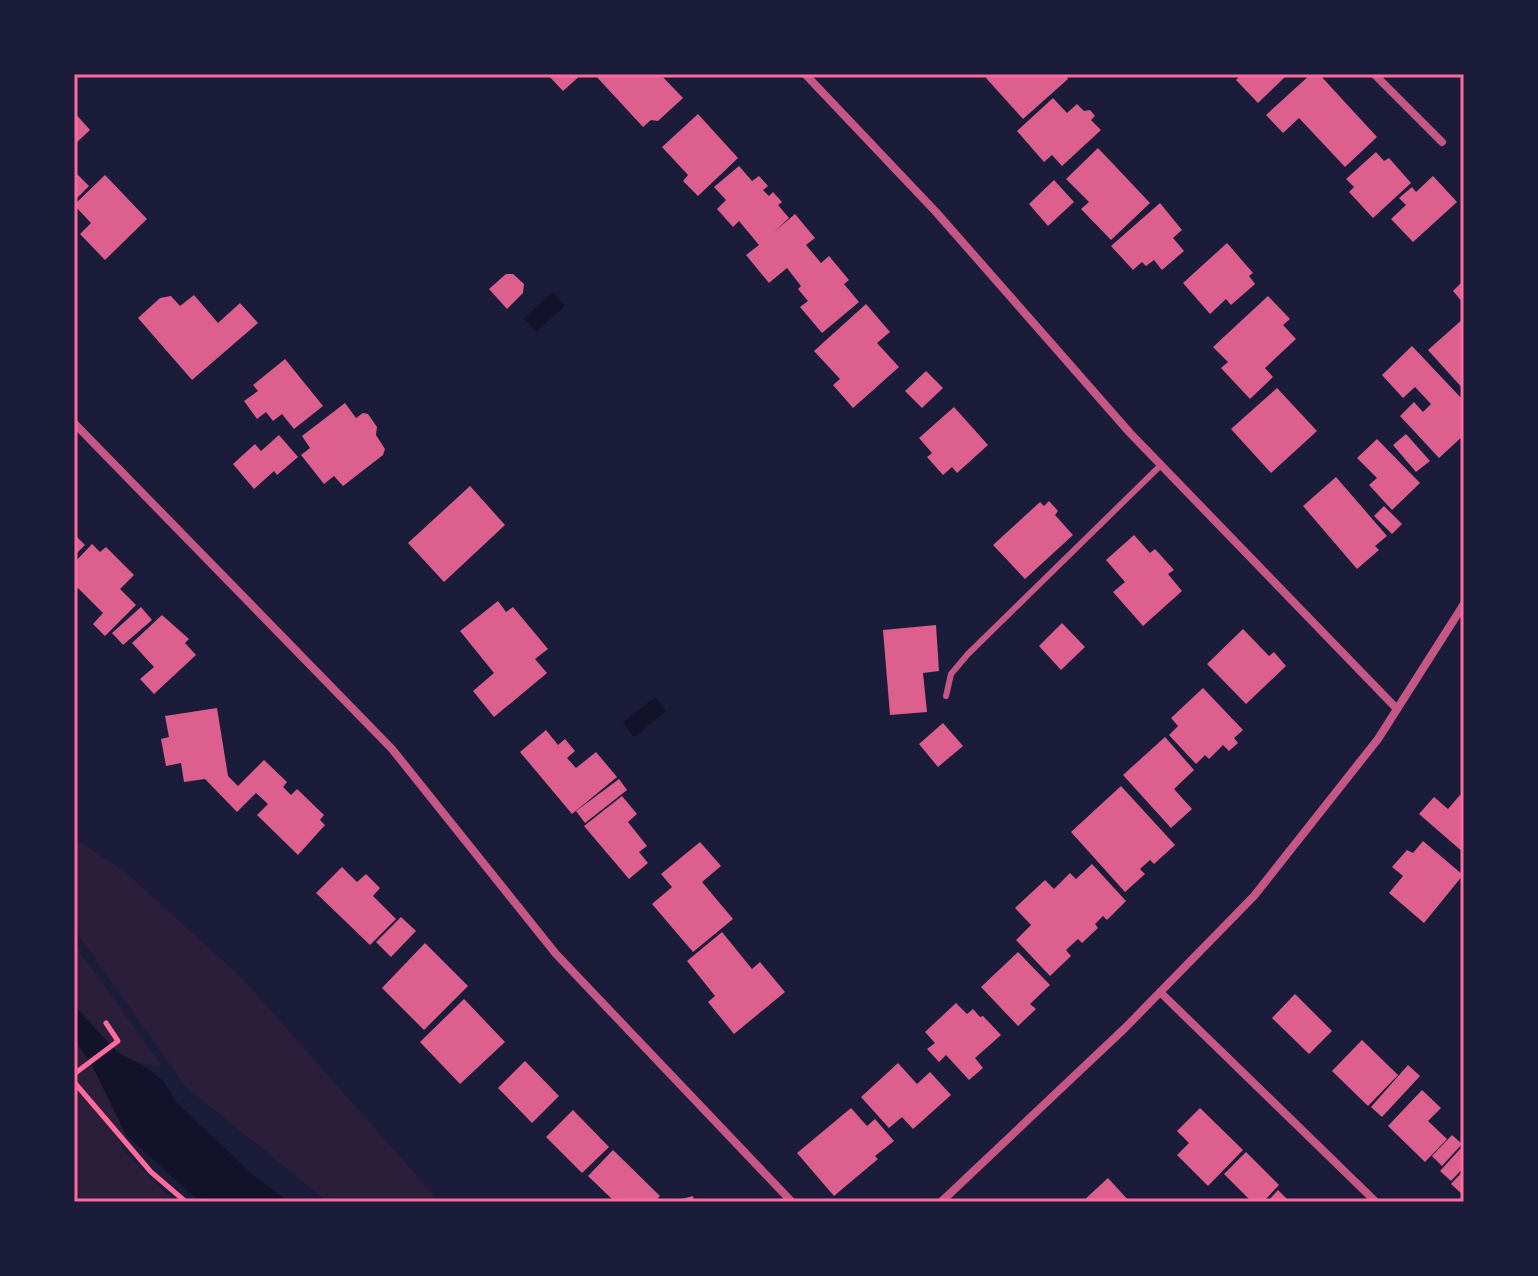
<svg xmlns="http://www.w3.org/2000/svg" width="1538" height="1276" viewBox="0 0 1538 1276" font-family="Rubik,sans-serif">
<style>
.green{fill:#2a1e3b}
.water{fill:#12122b}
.building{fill:#dd5f8e}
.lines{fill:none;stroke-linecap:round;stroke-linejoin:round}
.path{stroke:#ff6b9d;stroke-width:5}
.service{stroke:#c65784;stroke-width:6}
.minor{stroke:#c65784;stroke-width:8}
.neatline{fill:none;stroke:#ff6b9d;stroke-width:3}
</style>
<rect width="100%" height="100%" fill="#1b1b3a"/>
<g class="green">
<path d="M74 838 124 871 242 978 440 1202H328L186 1087 74 929Z"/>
<path d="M74 944 162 1066C120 1066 99 1035 74 1005Z"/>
<path d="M74 1039 92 1065 126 1135 121 1148 175 1202H74Z"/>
</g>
<g class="water">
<path d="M553 292 565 306 536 332 524 318Z"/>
<path d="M655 697 666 711 634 737 623 723Z"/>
<path d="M74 1005 118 1053 144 1066 163 1081 177 1103 252 1174 289 1202H200L126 1135 92 1065 74 1039Z"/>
</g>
<g class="building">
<path d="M547 74H582L563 91Z"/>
<path d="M594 74H660L683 98 658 121 651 120 643 127Z"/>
<path d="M991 74H1066L1068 79 1023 119 986 78Z"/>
<path d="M1242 74H1288L1258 103 1236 80Z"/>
<path d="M1311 74H1319L1377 137 1345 167 1299 118 1283 133 1266 115Z"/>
<path d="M1053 98 1067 113 1077 104 1084 111 1090 110 1095 116 1091 120 1101 130 1062 166 1052 155 1044 162 1017 131Z"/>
<path d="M74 112 90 130 74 145Z"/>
<path d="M698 114 738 158 698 196 683 181 688 175 662 147Z"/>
<path d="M1098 148 1150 203 1111 240 1081 209 1089 202 1066 179Z"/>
<path d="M1376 152 1384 161 1389 158 1411 183 1373 218 1349 192 1354 187 1346 179Z"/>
<path d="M739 166 752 181 759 176 768 186 763 190 769 196 773 192 782 202 778 205 789 218 774 232 795 214 815 238 806 245 821 263 829 256 849 280 844 284 859 302 822 333 800 307 808 301 798 289 801 286 787 268 769 283 746 255 759 245 739 221 733 227 717 209 726 200 714 187Z"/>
<path d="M74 171 89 186 74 201Z"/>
<path d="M105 175 147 219 105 260 80 234 91 223 74 205Z"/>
<path d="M1433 176 1457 202 1413 242 1391 219 1406 205 1399 198 1412 187 1416 192Z"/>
<path d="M1054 180 1074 202 1048 226 1029 204Z"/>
<path d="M1160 203 1182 230 1173 238 1184 251 1162 270 1154 260 1146 266 1142 262 1133 270 1111 246Z"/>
<path d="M1227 243 1253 273 1249 276 1255 284 1231 305 1226 299 1210 314 1183 283Z"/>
<path d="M506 274H513L524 284 523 293 507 309 489 289Z"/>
<path d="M1464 280V304L1453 291Z"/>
<path d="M194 295 218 323 240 303 258 323 192 380 138 318 160 298 171 296 180 306Z"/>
<path d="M1268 296 1290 319 1283 325 1296 339 1265 368 1273 377 1250 399 1221 368 1228 362 1213 347Z"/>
<path d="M866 304 890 332 877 343 899 367 853 408 833 385 840 379 814 351Z"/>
<path d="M1464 318V390L1428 350Z"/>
<path d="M1412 346 1464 401V435L1439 458 1400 416 1414 402 1423 412 1431 404 1415 387 1403 398 1382 375Z"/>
<path d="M285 359 323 406 294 429 282 414 273 421 266 412 257 419 244 401 258 391 253 385Z"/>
<path d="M926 371 943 388 922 408 905 391Z"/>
<path d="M1277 388 1317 431 1271 473 1231 429Z"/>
<path d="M345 403 356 418 363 413 368 414 377 427 376 435 385 449 383 455 343 486 334 476 324 484 301 455 310 448 302 436Z"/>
<path d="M954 407 988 445 957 473 952 467 943 475 927 457 932 453 919 438Z"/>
<path d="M1406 434 1430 461 1416 472 1393 445Z"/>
<path d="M279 435 298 457 277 475 274 471 254 489 233 464 255 444 261 451Z"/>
<path d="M1377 439 1420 483 1392 510 1369 485 1377 478 1357 458Z"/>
<path d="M1336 477 1387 536 1375 546 1379 550 1357 569 1303 506Z"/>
<path d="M470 486 505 525 444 582 408 543Z"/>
<path d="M1049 501 1058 511 1055 515 1073 535 1025 579 993 545 1040 502 1044 506Z"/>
<path d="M1384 506 1402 524 1392 534 1374 516Z"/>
<path d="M74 534 85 545 74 556Z"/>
<path d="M1134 535 1150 553 1155 549 1174 570 1168 574 1182 591 1143 626 1113 592 1125 582 1106 560Z"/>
<path d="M92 544 100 552 106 547 134 575 120 589 136 605 105 636 93 624 103 613 78 588 74 592V563Z"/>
<path d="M498 601 506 612 513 607 548 649 535 659 547 673 494 717 473 691 494 673 460 631Z"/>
<path d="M141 607 152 620 123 645 112 633Z"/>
<path d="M162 615 189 639 185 643 196 655 154 694 140 679 154 667 132 643Z"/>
<path d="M1062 623 1085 647 1061 670 1039 646Z"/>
<path d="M936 625 939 671 923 673 927 712 890 715 883 630Z"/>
<path d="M1243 629 1269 656 1274 652 1286 666 1246 704 1207 664Z"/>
<path d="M1203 688 1243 730 1234 738 1238 743 1229 751 1223 745 1209 759 1205 755 1196 764 1169 735 1178 726 1171 718Z"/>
<path d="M217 708 228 776 238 786 264 760 287 782 283 787 291 795 297 789 324 815 320 820 325 825 298 855 257 815 268 804 256 793 237 812 205 779 184 782 181 763 166 766 161 739 169 737 165 716Z"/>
<path d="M943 723 963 746 938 767 919 744Z"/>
<path d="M546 730 558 745 565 739 575 751 567 758 576 768 596 752 617 777 572 814 520 752Z"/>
<path d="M1165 737 1194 770 1174 789 1192 809 1171 828 1123 775Z"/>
<path d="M619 779 627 790 585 823 576 811Z"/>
<path d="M1121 786 1175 845 1154 864 1150 860 1140 869 1145 874 1125 892 1071 832Z"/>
<path d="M1460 795 1464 798V853L1419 814 1434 797 1448 809Z"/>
<path d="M622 796 637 814 628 822 647 846 639 852 648 863 629 879 584 826Z"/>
<path d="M1423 841 1463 875 1424 923 1389 893 1403 876 1392 867 1407 850 1413 853Z"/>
<path d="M700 842 721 866 702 882 733 919 693 952 652 904 672 887 661 874Z"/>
<path d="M1092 864 1126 901 1107 920 1103 916 1095 924 1098 928 1082 943 1078 939 1066 950 1071 956 1050 976 1016 940 1031 925 1015 908 1045 880 1054 889 1070 873 1076 879Z"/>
<path d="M342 867 357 882 366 874 380 888 373 896 396 919 370 945 316 893Z"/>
<path d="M401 917 416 931 391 957 376 942Z"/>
<path d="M722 932 752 969 760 962 785 992 734 1034 708 1002 715 996 687 961Z"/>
<path d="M425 943 468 986 424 1030 382 988Z"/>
<path d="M1018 952 1050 985 1030 1004 1036 1009 1018 1026 981 987Z"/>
<path d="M1295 994 1332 1031 1309 1054 1272 1018Z"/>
<path d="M464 999 505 1042 460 1084 420 1042Z"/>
<path d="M956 1003 967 1014 973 1009 980 1017 983 1016 1001 1035 975 1058 983 1068 969 1080 946 1055 939 1062 927 1049 935 1043 925 1032Z"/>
<path d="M1362 1040 1398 1075 1368 1106 1332 1071Z"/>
<path d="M525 1061 559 1096 532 1123 498 1088Z"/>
<path d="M898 1063 917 1084 930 1072 951 1095 913 1129 902 1117 889 1128 861 1097Z"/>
<path d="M1408 1065 1420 1076 1382 1117 1371 1107Z"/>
<path d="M1422 1090 1441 1108 1428 1121 1447 1139 1425 1162 1388 1126Z"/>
<path d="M851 1108 867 1126 875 1119 894 1141 875 1156 878 1159 834 1196 797 1153Z"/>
<path d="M1200 1108 1243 1150 1208 1186 1177 1155 1189 1143 1177 1131Z"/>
<path d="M573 1110 609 1147 582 1173 546 1137Z"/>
<path d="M1452 1135 1462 1144 1442 1166 1432 1156Z"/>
<path d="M1460 1149 1464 1153V1167L1451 1181 1440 1171Z"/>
<path d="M613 1150 660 1196 654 1202H615L588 1176Z"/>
<path d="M1246 1152 1279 1185 1263 1202H1252L1224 1174Z"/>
<path d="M1464 1170V1196L1451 1184Z"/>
<path d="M1108 1178 1130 1202H1082Z"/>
<path d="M1278 1190 1290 1202H1267Z"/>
<path d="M693 1196 694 1202H674V1201Z"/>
</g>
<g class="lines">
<g class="path">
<path d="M74 1074 118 1041 106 1023"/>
<path d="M74 1082 151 1172 186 1202"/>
</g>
<path class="service" d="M946 696 951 674 968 654 1161 465"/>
<g class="minor">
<path d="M805 74 936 212 1130 433 1397 709"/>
<path d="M1374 74 1442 142"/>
<path d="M74 423 392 749 556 954 792 1202"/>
<path d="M1160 992 1376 1202"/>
<path d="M941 1202 1125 1028 1254 896 1378 739 1464 604"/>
</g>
</g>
<rect width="1538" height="1276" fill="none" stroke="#1b1b3a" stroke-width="152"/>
<rect x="76" y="76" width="1386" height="1124" class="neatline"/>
</svg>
